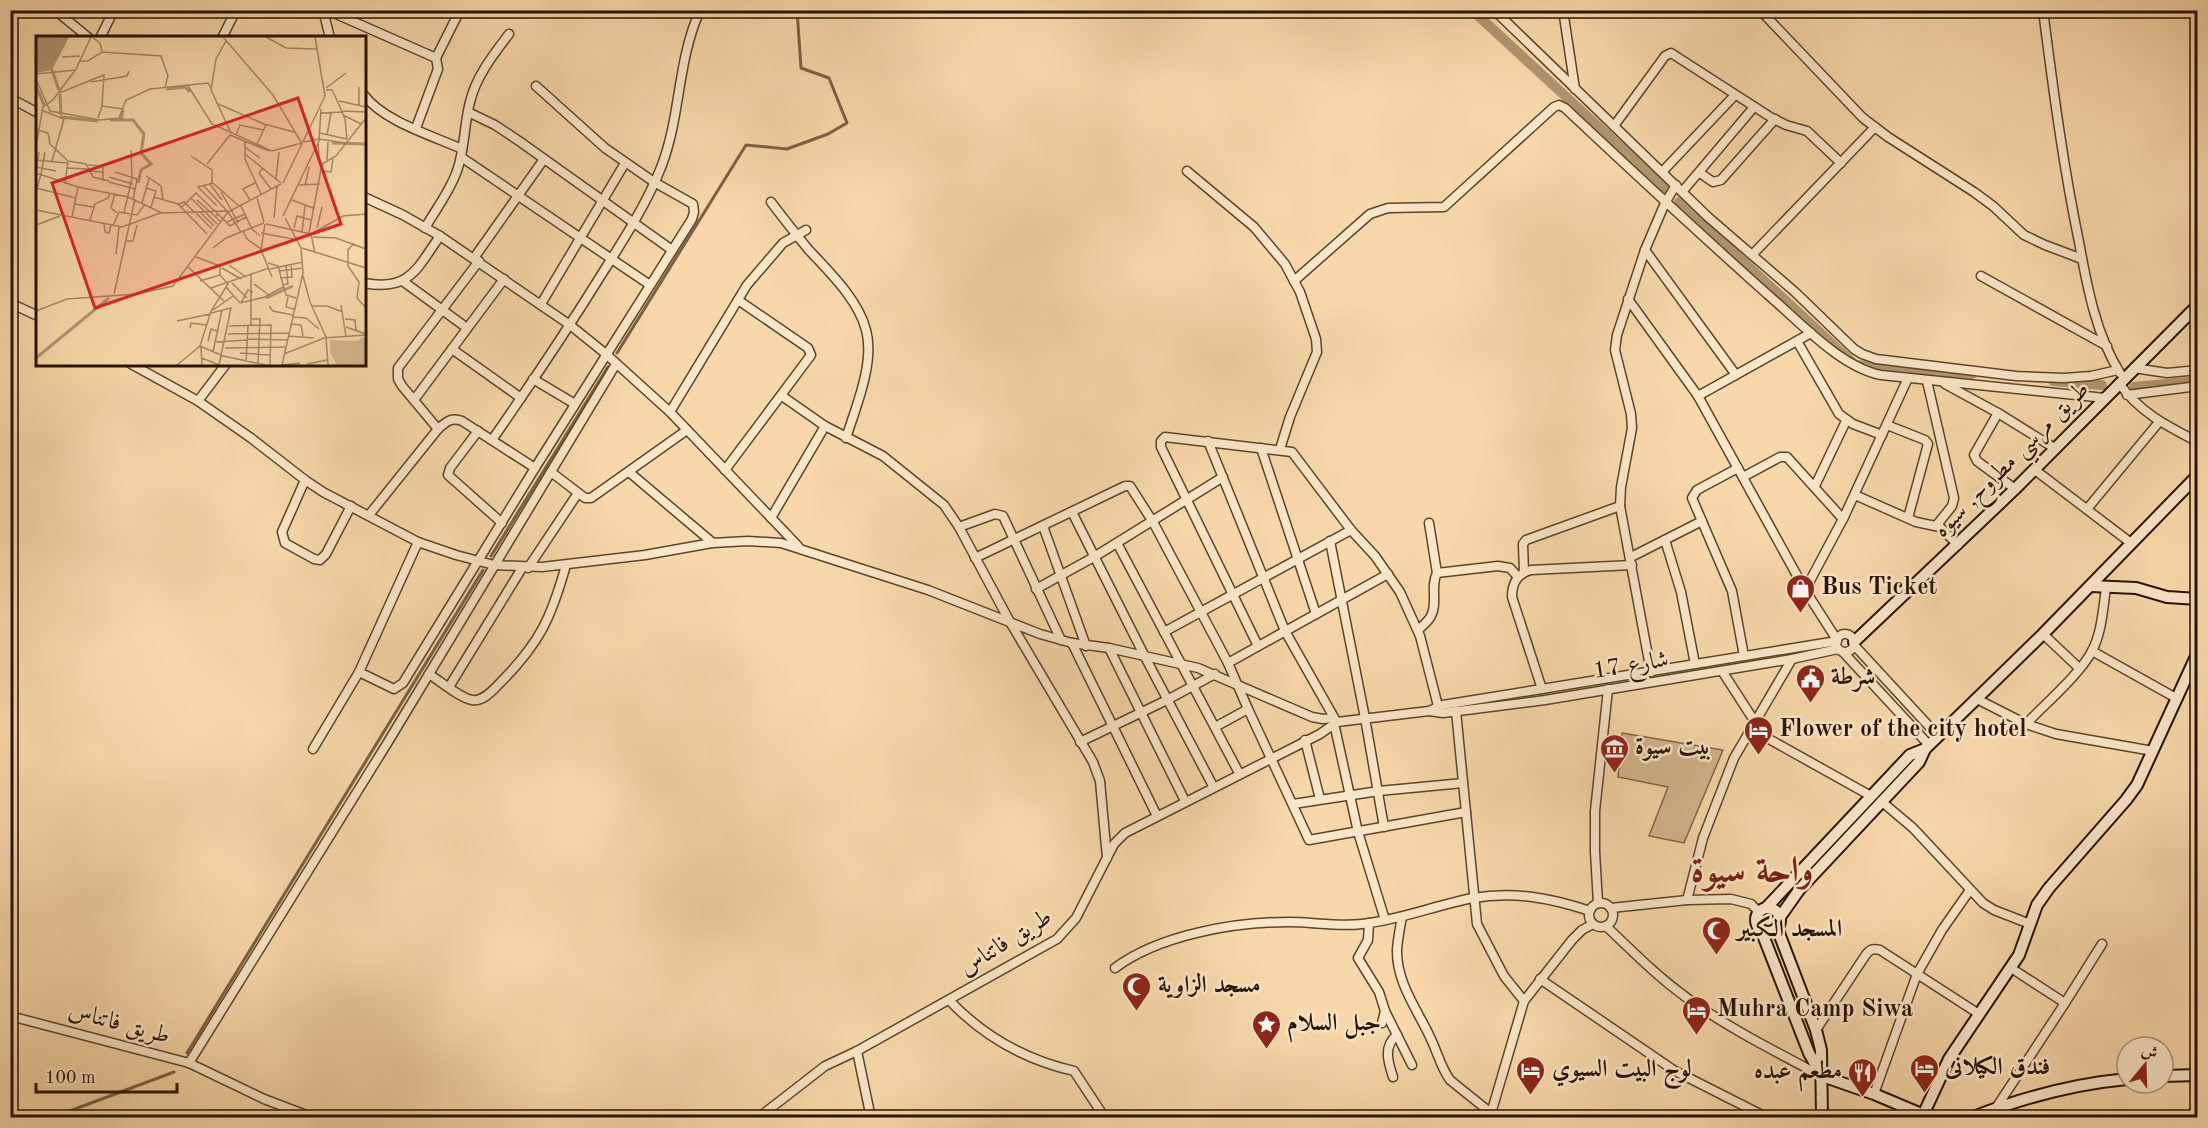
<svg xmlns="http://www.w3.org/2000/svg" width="2208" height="1128" viewBox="0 0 2208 1128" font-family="'Old Standard TT',Amiri,serif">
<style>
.green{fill:#d4b68d;stroke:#7e6446;stroke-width:1.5}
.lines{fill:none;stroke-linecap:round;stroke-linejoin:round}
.stream{stroke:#7a6143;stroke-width:3}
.canal{stroke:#b19570;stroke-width:10}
.street-casing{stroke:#5b442a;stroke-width:11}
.secondary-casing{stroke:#271200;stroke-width:14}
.street{stroke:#fae6c8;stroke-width:8}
.secondary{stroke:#fae6c8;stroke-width:10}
.labels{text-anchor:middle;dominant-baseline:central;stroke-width:5;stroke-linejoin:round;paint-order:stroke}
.street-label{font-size:24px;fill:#271200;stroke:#fae6c8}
.poi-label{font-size:24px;font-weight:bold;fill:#271200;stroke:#fae6c8;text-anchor:start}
.town-label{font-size:36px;font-weight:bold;fill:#7a1f14;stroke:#fae6c8}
.inset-river{fill:none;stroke:#b19570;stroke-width:3}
.inset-road{fill:none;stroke:#a48966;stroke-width:1.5}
.view{fill:#d62828;fill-opacity:0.15;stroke:#d62828;stroke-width:3}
.inset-edge{fill:none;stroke:#271200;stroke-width:3}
</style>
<rect width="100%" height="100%" fill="#f8d8aa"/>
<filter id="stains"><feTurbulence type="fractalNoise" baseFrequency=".00333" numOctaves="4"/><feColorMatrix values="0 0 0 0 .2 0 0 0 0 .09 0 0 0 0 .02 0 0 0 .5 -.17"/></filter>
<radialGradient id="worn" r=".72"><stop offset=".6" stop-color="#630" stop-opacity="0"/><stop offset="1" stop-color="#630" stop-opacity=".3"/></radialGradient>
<path class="green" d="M1622 733 1723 750 1684 843 1649 836 1668 787 1618 777Z"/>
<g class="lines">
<g class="stream">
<path d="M617 353 746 145 787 149 828 134 847 123 829 78 801 68 797 10"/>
<path d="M491 556 608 367"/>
<path d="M187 1053 483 570"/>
<path d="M51 1118 174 1072"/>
</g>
<g class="canal">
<path d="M1472 10 1667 190"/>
<path d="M1679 202 1855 365 1972 374"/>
<path d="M2053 381 2102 385"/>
<path d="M2134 387 2198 381"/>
</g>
<defs>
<g id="street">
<path d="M55 10 89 38"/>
<path d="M323 10 330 38"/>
<path d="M327 10 436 58 438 69 416 128"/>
<path d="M1494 10 1708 217 1795 292 1854 349 1862 354 1876 359 2016 376 2064 378 2091 376 2118 370"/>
<path d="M1563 10 1575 89"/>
<path d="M1760 10 1863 118 1888 137 1974 192 1993 206 2024 235 2045 245 2082 259"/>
<path d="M2043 10C2053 88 2063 165 2079 242 2087 286 2096 335 2120 373"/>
<path d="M100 38 114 10"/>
<path d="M222 38 236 10"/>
<path d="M436 58 456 18V10"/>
<path d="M364 95C383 121 433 136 462 149"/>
<path d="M10 98 38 113"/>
<path d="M468 112 495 125 519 141 672 250"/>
<path d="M1614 126 1665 56 1671 53 1772 118 1786 125 1807 131 1841 163"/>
<path d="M461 157 650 285"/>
<path d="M1187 171 1254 227 1285 264 1300 292 1316 339 1317 352 1290 417 1280 449"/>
<path d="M1663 171 1735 95"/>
<path d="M1700 173 1713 182 1721 180 1775 119"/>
<path d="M1682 192 1754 107"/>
<path d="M364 197 403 215 440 236 570 325 606 354 670 412 798 546"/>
<path d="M771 202C783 218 795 233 808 249 829 272 858 299 866 330 875 362 856 407 846 438"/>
<path d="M425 228C436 209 450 191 457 171 465 149 464 124 470 102 476 76 494 54 509 34"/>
<path d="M1645 250 1736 375"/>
<path d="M1752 255 1875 127"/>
<path d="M474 258 544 159"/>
<path d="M1981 276 2107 346"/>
<path d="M1294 281 1370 214 1388 208 1444 207 1554 107 1559 105 1565 108C1632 171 1699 233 1767 294 1799 321 1840 367 1881 375L2105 398"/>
<path d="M404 282 467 328"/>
<path d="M364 283C410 292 417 268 440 236"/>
<path d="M1628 299 1698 396 1805 590 1837 640"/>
<path d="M10 303 38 316"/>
<path d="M541 304 625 163"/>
<path d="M1797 341 1839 414 1853 424 1882 435"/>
<path d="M452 349 521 398"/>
<path d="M131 364 198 401 251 438 305 480 323 492 418 542 456 555 494 565 542 567 645 555 712 543 748 541 781 543 928 590 1040 634 1072 643 1109 648 1198 668 1312 717 1323 719 1333 718"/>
<path d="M2134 368 2167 373 2198 370"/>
<path d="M533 379 575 404"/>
<path d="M1927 381 1954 498 1952 506 1936 526"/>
<path d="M2119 383C2139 412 2167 426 2198 442"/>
<path d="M1945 384 1998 413 2056 449"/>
<path d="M2127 395 2198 386"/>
<path d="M782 396 825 426 883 456 944 505 959 527 1010 622 1093 762 1100 781 1107 858"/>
<path d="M1698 396 1811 333"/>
<path d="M414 400 504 279"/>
<path d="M198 401 226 364"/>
<path d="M670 412 747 285 783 243 806 230"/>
<path d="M1998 413 1974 455 1977 461 2015 489"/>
<path d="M1887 425 1925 440 1928 444 1908 518"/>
<path d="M438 429 402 386 398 379V368L479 261"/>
<path d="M478 431 450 468 448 475 502 523"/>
<path d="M492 440C531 384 569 327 605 269 626 236 648 201 662 165 681 114 677 62 700 10"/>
<path d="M1208 441 1285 631 1336 721"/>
<path d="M1261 448 1316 614"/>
<path d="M1738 468 1697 490 1692 498 1732 591 1744 656"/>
<path d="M725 470 811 355 808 348 738 300"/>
<path d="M2035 470 2131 543"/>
<path d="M551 472 585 498H591L687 430"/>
<path d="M629 472 713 543"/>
<path d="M1743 477 1780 457H1787L1843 519"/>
<path d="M305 480 282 532 285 543 314 559 320 560 326 554 351 506"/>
<path d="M1815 486 1846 421"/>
<path d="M1855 495 1916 522 1940 527 1958 545"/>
<path d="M2087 509 2159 422"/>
<path d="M1072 512 1144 655 1213 786"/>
<path d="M369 515 438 429C446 422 451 417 462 421L535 468"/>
<path d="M771 518 825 426"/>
<path d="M1429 523 1437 573"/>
<path d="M1043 526 1086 646"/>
<path d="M959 527 995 514 1003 516 1061 640"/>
<path d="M1665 540 1681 592 1695 664"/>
<path d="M1330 541 1365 718 1384 827"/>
<path d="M1117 543 1239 773"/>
<path d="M1631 557 1702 521"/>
<path d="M975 558 1125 486H1130L1153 522 1228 663 1248 709 1215 727"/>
<path d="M528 568 578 493"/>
<path d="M1524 572 1523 544 1526 540 1620 506"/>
<path d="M1036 589 1094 557 1223 477"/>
<path d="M1805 590 1844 517 1908 378"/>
<path d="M1418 630C1422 626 1428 622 1431 616 1438 603 1430 586 1437 573L1498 566 1510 568 1518 577"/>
<path d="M1164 632 1351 530"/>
<path d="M2043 634 2079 668"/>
<circle cx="1845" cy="643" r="9"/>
<path d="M1072 643 1157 816"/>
<path d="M1854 645 1938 736"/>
<path d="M1258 646 1161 447V441L1165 437 1292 452 1351 530 1375 556 1400 592 1420 636 1438 706"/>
<path d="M1109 648 1185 801"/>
<path d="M2092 651 2176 698"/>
<path d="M1843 652 1929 745"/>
<path d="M1228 663 1388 574"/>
<path d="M1722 671 1755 722"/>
<path d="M359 672 394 689 403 683 535 468 692 219 694 212 693 204 654 182 605 148 536 86"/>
<path d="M1651 672 1620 506 1621 487 1632 428 1631 414 1615 350 1617 335 1645 250 1665 203 1676 185"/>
<path d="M429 674C440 681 460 698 472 700 483 702 493 690 499 684 539 644 551 619 566 565"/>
<path d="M449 687 522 568"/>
<path d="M1542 689 1512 597C1512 583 1517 574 1531 570L1632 565"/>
<path d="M1977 699 2026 724 2056 734 2153 751"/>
<path d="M1248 709 1309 840 1466 812"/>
<path d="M1429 711 1443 713 1545 700 1792 659 1838 649"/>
<path d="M1456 711 1477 924 1504 976 1524 1001"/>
<path d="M1334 723 1358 832 1385 920"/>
<path d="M2026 724C2044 705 2081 673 2092 651 2102 632 2103 608 2106 588"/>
<path d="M1751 729 1871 796"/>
<path d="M1305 740 1320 799"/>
<path d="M1080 742 1167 700 1215 674"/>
<path d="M313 749 359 672 418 542"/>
<path d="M1881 801 1913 828 1983 903 1994 910 2030 924"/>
<path d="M1293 804 1379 791 1463 783"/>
<path d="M1687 900 1703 838 1734 758 1792 659"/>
<circle cx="1601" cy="915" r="12"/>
<path d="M1598 903 1595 852V811L1608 689"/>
<path d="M1611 908 1687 900 1731 899 1751 904 1759 912"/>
<path d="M1402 917C1400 927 1398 939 1397 949 1396 982 1417 1009 1430 1037 1437 1051 1441 1068 1450 1080L1491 1113"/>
<path d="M1369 923 1368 940 1358 958 1379 992 1385 1011 1412 1065"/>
<path d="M1606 926C1635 954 1663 982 1697 1005 1736 1032 1779 1053 1821 1076"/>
<path d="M1115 968C1159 935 1234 922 1289 922 1313 922 1338 927 1362 924 1400 920 1436 905 1473 898 1514 891 1551 898 1590 911"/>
<path d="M2011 968 2065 1003"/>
<path d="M1540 979 1675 1071 1768 1118"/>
<path d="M949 1000C983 1036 1026 1060 1074 1071L1105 1118"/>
<path d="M10 1016 189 1063 264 1099 314 1118"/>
<path d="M1382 1023 1385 1011"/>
<path d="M1816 1030 1865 956C1869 950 1872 948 1880 950L1979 1014"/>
<path d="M857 1051 871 1118"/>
<path d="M189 1063 388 742 616 364"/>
<path d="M1393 1077C1388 1062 1383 1046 1397 1035"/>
<path d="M1874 1094 1917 974 1942 930 1970 890"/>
<path d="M1996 1108 2065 1003 2102 944"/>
<path d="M1490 1117 1524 1001 1572 940 1582 930 1593 924"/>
<path d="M758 1118 825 1066 857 1051 1057 939 1076 918 1114 844 1125 833 1320 734 1337 722 1429 711 1443 705 1837 641"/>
</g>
<g id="secondary">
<path d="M2091 586 2136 588 2167 597 2198 599"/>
<path d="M1854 642 2015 489 2198 305"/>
<path d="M1766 908 1910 755 1925 749"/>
<circle cx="1768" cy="920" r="12"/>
<path d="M1780 917 1799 890 1919 762 1925 749 2043 634 2198 475"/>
<path d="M1777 928 1816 1030 1821 1050 1822 1118"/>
<path d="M1761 930 1809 1053 1822 1076"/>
<path d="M1822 1076 1874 1094 1931 1118"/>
<path d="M2163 1076 2198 1075"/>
<path d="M1924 1113 1949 1059 2019 955 2037 905 2049 888 2126 800 2137 785 2198 652"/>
<path d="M1971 1118C2021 1098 2074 1084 2127 1079"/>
</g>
</defs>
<use href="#street" class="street-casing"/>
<use href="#secondary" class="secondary-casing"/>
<use href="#street" class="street"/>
<use href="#secondary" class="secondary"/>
</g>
<defs>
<symbol id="shop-pin" viewBox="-11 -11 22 30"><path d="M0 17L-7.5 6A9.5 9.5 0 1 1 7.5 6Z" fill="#8f2418" stroke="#fae6c8"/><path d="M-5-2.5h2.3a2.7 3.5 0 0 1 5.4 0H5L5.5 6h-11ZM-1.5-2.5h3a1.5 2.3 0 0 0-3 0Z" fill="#fff"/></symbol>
<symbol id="civic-pin" viewBox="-11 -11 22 30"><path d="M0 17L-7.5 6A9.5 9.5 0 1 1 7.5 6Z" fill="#8f2418" stroke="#fae6c8"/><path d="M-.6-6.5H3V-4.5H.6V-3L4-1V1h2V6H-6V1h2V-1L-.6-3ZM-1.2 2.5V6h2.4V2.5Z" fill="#fff"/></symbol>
<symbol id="hotel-pin" viewBox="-11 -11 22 30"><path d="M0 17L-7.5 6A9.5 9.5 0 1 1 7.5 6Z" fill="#8f2418" stroke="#fae6c8"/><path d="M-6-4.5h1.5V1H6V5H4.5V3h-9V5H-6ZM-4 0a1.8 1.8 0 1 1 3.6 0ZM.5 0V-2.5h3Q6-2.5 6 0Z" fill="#fff"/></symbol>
<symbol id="museum-pin" viewBox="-11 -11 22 30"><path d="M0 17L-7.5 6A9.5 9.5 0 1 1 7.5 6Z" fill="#8f2418" stroke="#fae6c8"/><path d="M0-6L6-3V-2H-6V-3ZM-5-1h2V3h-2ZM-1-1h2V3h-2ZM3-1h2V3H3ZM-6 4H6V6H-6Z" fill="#fff"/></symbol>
<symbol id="mosque-pin" viewBox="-11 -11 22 30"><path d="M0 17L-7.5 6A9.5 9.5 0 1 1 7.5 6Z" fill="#8f2418" stroke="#fae6c8"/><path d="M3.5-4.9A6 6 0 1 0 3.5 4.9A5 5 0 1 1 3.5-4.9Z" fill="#fff"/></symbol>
<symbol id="sight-pin" viewBox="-11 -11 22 30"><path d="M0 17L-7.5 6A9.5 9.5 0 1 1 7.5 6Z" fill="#8f2418" stroke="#fae6c8"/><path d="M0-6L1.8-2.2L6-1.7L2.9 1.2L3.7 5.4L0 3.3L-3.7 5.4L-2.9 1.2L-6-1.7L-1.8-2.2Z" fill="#fff"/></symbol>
<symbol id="restaurant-pin" viewBox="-11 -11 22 30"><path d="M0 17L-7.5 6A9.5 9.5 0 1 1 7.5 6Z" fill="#8f2418" stroke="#fae6c8"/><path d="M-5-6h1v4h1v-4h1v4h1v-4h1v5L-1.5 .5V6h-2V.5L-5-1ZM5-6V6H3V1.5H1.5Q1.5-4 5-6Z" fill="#fff"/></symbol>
</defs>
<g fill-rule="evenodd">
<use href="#shop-pin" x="1784" y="572" width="33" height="45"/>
<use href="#civic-pin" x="1794" y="662" width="33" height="45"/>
<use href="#hotel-pin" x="1742" y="714" width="33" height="45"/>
<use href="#museum-pin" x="1598" y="732" width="33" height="45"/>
<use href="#mosque-pin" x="1700" y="914" width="33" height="45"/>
<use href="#mosque-pin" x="1120" y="970" width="33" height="45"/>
<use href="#hotel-pin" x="1680" y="994" width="33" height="45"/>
<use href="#sight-pin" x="1250" y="1008" width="33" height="45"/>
<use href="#hotel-pin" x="1908" y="1052" width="33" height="45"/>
<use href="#hotel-pin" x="1514" y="1054" width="33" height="45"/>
<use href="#restaurant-pin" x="1846" y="1056" width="33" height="45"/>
</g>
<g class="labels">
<g class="street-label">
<text transform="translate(2012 460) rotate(-45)">طريق مرسي مطروح, سيوه</text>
<text transform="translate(1631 666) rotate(-9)">شارع 17</text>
<text transform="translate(1006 943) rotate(-32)">طريق فاتناس</text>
<text transform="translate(119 1024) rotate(15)">طريق فاتناس</text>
</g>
<g class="poi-label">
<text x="1821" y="588">Bus Ticket</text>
<text x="1831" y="678">شرطة</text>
<text x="1779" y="730">Flower of the city hotel</text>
<text x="1635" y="748">بيت سيوة</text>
<text x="1737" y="930">المسجد الكبير</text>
<text x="1158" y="986">مسجد الزاوية</text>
<text x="1717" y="1010">Muhra Camp Siwa</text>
<text x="1287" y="1024">جبل السلام</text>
<text x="1945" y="1068">فندق الكيلانى</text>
<text x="1552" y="1070">لوج البيت السيوي</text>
<text x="1842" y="1072" text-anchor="end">مطعم عبده</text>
</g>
<g class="town-label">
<text x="1752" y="872">واحة سيوة</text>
</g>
</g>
<g transform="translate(36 36)">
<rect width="330" height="330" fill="#f8d8aa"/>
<path d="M330 300V329H301L294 317V304L320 305Z" fill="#d4b68d"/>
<path d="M0 1H33L16 34 0 37Z" fill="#b19570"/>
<path class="inset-river" d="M16 34 23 54M0 50 8 69M130 53 149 51 154 56M24 58 25 79M24 81 62 85M74 84H85L87 74M85 84H97L108 98 105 117 115 128 105 134 102 147M296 107 330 108M230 262 257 250M0 322 73 262"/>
<path class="inset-road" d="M56 1 64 7 66 15M187 1 237 59 265 106M230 1 250 12 281 13M190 5 180 23 175 54 194 95M26 21 44 20M43 25H52L66 16 125 20 132 40 129 51M0 38 39 34M0 43 14 75 64 84 83 82 90 64 114 53 172 47 175 52M55 46 91 40 93 35M152 50 176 88 236 115 266 107M323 51V70M290 52 310 37M290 54H296L300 62 309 83 311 103M23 57 68 39 66 70M303 65 330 71M180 67 228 88 258 96M5 74 28 83 16 125M305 75 330 76M285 77 306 76M307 79 325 88M62 82 66 70 87 73M2 94 12 97 14 108 32 125 29 148M284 97 311 103M200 99 204 89 227 94M291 99 295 77M209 105V123L225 158M268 106 283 103 309 107M282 107 284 129M221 108 230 89M0 110 7 71 17 64 40 33 55 1M209 111 224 122M209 118 245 147M155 120 176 134V148M0 124 31 127M291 124 292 106M32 125 50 128 57 141 73 145M171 128 194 99 233 115M52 129 67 130V136M0 131 20 135M31 132 52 133M227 132 223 137 235 153M0 135 3 116M52 135 67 136V145M286 135 295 136 297 123M79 136 101 143 97 164M0 137 42 151 92 161 126 177M5 138 9 116M110 140 125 150 127 163M73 141 97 148M240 143 243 116M73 146 99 153M247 147 289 60 279 1M174 148 186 164M167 149 192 176M263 149 284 148M269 150 273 131M0 152 40 162M110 152 120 155 115 171M0 156 5 138M185 156 202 186M79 157 75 172 81 177M118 161 142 168 171 198M155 162 181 188M221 162 228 186M161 164 184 185M214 164 207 153 219 147M256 164 277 172M106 167 113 143M39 168 57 171M143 168 148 166 159 177M181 170 162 151 177 147 203 170M205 170 216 193 224 200M146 171 160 157 182 178 179 181M0 174 86 191 124 177 192 175M164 176 178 190M192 176 205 196M88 177 96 142 95 114M160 177 176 193M95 178 101 179 109 168M182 178 194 190 210 181M247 180 283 105 285 73M36 181 42 151M238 182 241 151M54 184 59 168 72 162 74 157M191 186 209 178M68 188 69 196 73 197 75 189M229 188 225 214 236 241M230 188 275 198 279 217M0 189 24 180M77 190 83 176 94 178M258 192 261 180 275 184M281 192 286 171M207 195 211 203 225 213M266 196 269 170M225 197 262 204M273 197 286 128 300 120 330 82M275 198 307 180 330 178M277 201 300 202 330 213M90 205H97L101 189M318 207 312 214V230L323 246 321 262 330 272M177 212 190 202 228 187M266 212 330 232M80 218 83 191M232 227 242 230 250 259 260 262M193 229 210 241M152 231 188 265M186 232 205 243M234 233 267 226M243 235 267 232M267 240 274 266 290 301 292 329M244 242 256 241 255 228M164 245 184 239M196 247 211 262M218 248 233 259M246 249 252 248 250 229M190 251 204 267 229 261 247 251M175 252 233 232M78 258 99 163M252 261 250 271 258 273M205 267 212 254 217 256M305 269 310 301M233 270 237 275 257 279M275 270H291L307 276M177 274 197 260M0 275 31 263 101 258 137 250 192 176 245 148M175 277 195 272 183 329M256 281 270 282 283 293M215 283H224L222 327M309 283 319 284 320 294M141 285 174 278M255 288 265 289 267 300M215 289V239M193 290 235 289 234 329M310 291 330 298M154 292 155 287 170 289M192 298 253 297M252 300 278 302M211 303 251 304M172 305 175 293 181 295M180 306 211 304M164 310 187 320 230 329M165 311 166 329M189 312 249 311M177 316 186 274M204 317 234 319M248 318 288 302 330 299M166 322 183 329M210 326 212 289M271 328 291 324M141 329 164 310 175 275 192 248 184 239V230L160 221M246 329 267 237 265 212 249 182M246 329 264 327"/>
<path class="view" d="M262 62 305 188 59 272 16 147Z"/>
<rect width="330" height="330" class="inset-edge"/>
</g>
<rect width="2208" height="1128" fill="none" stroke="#f8d8aa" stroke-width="36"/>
<rect x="12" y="12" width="2184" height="1104" fill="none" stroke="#271200" stroke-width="3"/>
<rect x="18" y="18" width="2172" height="1092" fill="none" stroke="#271200" stroke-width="1.5"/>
<g transform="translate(2145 1065) rotate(19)"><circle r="28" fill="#fae6c8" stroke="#a69178" stroke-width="1.5"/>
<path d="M0-4.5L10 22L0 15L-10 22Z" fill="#8f2418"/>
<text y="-9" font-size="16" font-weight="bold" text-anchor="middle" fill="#271200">ش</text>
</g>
<path d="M36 1083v9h141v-9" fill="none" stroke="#271200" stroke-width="3"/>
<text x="45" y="1083" font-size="18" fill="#271200" stroke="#fae6c8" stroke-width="4.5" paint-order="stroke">100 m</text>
<rect width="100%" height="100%" filter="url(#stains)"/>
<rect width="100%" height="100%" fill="url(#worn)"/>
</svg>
